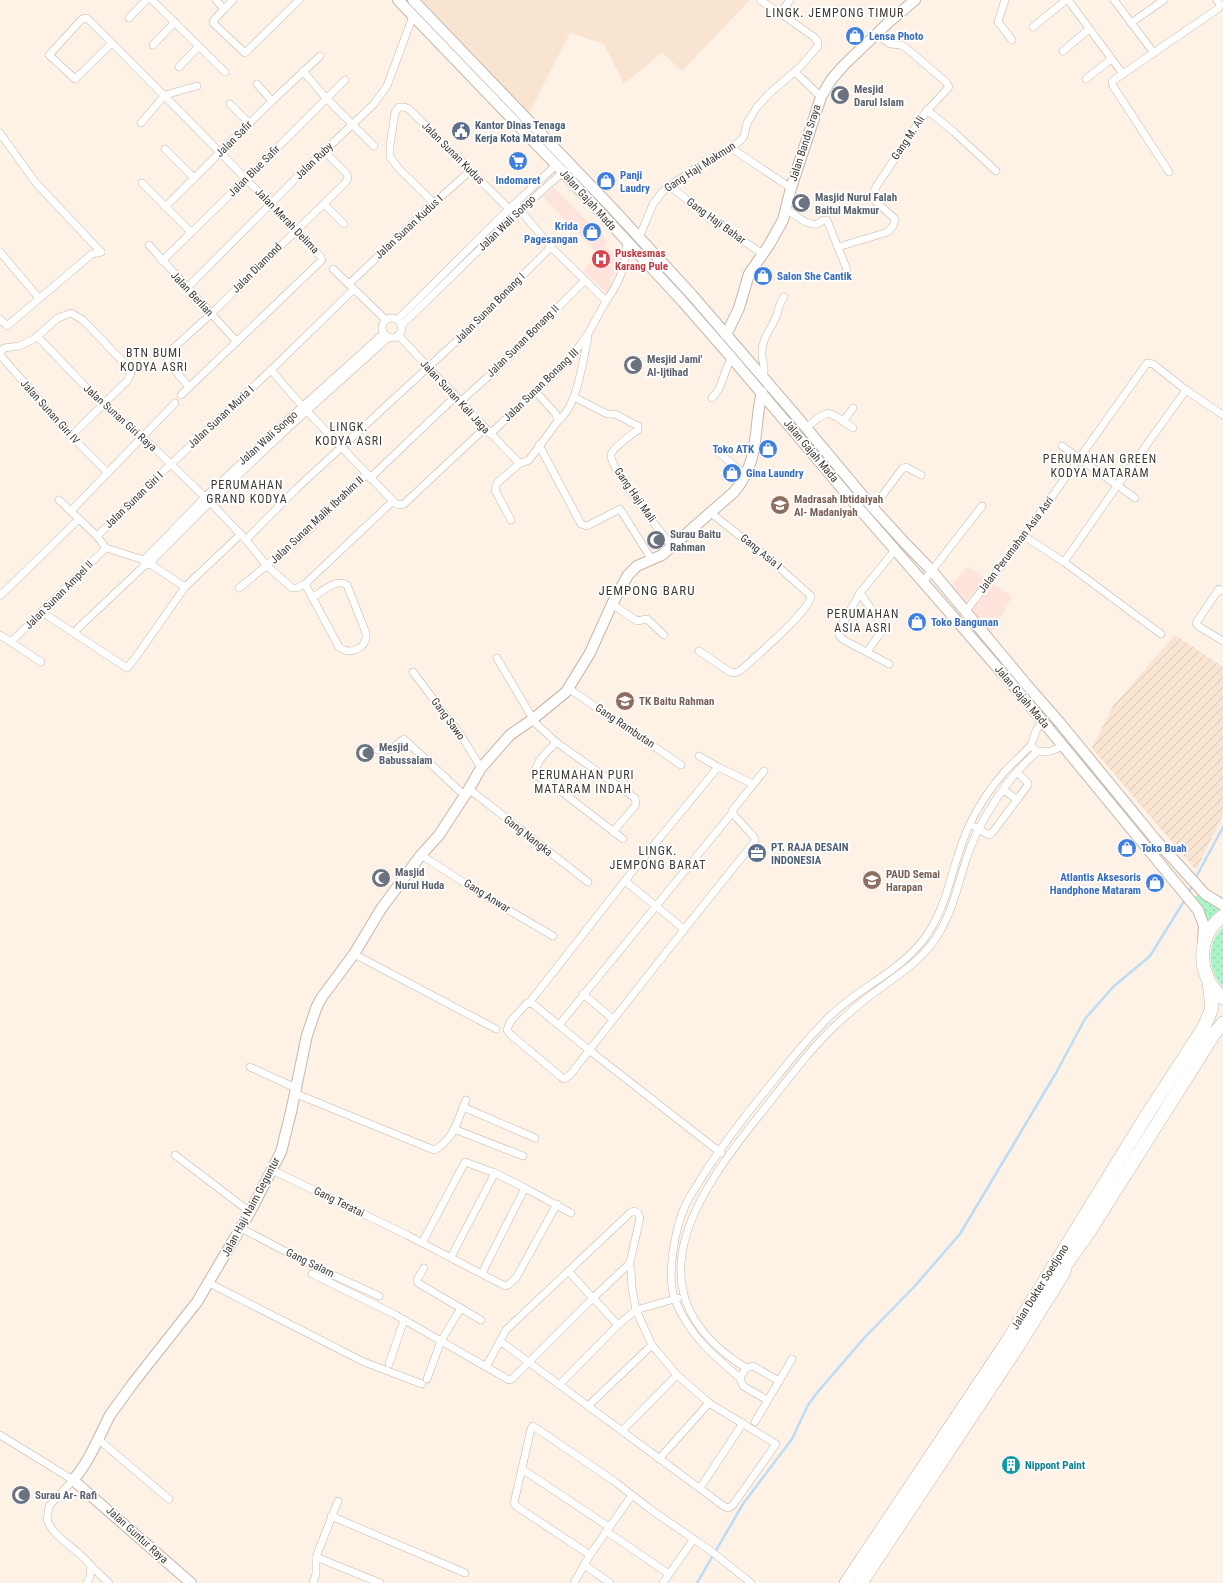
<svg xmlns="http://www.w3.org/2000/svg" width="1223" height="1583" viewBox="0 0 1223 1583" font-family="'Roboto Condensed',sans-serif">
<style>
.commercial{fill:#fee4dd}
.industrial{fill:url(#industrial-furrows)}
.built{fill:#f9e4d1}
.park{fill:url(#park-dots)}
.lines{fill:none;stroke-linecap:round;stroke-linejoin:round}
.stream{stroke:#bddcf3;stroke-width:2.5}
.street-casing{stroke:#c4b6a9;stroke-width:8}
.secondary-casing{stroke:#c4b6a9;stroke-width:12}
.highway-casing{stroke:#c4b6a9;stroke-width:14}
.street{stroke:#fff;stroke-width:7}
.secondary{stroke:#fff;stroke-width:10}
.highway{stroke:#fff;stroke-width:13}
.labels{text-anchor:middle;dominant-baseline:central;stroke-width:3.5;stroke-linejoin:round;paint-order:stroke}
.shop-label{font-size:11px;font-weight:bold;fill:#366cbe;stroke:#fff;text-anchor:start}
.worship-label{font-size:11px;font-weight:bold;fill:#5b616d;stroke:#fff;text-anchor:start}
.service-label{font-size:11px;font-weight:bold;fill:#4e5e75;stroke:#fff;text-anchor:start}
.street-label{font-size:11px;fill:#3e3933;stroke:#fff}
.health-label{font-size:11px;font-weight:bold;fill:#be3a42;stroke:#fff;text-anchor:start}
.education-label{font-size:11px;font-weight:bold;fill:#785e54;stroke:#fff;text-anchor:start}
.culture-label{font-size:11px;font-weight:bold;fill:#0d838f;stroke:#fff;text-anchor:start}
.neighbourhood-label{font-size:12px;letter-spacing:1px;fill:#3e3933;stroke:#fff}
.quarter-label{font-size:13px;letter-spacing:1px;fill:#3e3933;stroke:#fff}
</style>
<defs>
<pattern id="industrial-furrows" width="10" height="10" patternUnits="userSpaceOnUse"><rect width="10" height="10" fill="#f9e4d1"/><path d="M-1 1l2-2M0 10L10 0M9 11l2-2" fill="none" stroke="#d6c4b4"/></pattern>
<pattern id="park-dots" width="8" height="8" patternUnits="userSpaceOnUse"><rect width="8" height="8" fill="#aaf4ca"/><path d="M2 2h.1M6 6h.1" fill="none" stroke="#93d2ae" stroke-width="1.8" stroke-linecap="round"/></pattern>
</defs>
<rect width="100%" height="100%" fill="#fef2e7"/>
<g class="commercial">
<path d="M553 187 608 242 597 253 543 197Z"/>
<path d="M605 246 624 263 609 279 615 285 608 294 583 271Z"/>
<path d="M968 566 1012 597 991 634 950 586Z"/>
</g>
<path class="industrial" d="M1175 635 1223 667V815L1196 870 1092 748 1113 706Z"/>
<path class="built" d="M422 0H750L682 71 662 53 624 84 604 44 570 33 529 113Z"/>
<g class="park">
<path d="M1198 894C1206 901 1213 906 1223 908L1217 911 1206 923 1201 905 1195 897Z"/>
<path d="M1223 927V987C1207 970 1206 944 1223 927Z"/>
</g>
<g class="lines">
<g class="stream">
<path d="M1195 879 1223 827"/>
<path d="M1188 894 1193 884"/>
<path d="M697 1583 743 1504 792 1439 808 1405 816 1394 865 1337 914 1287 960 1234 1056 1073 1085 1019 1113 987 1150 956 1186 898"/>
</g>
<defs>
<g id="street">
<path d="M152 0 225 72"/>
<path d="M216 0 224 9 233 0"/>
<path d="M760 0 780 13"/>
<path d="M1005 0 998 22 1012 40"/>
<path d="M1068 0 1123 74"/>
<path d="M1114 0 1154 53"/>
<path d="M224 9 214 20 213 23 245 53 299 0"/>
<path d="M129 18 146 0"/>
<path d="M1131 23 1164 0"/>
<path d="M1033 27 1066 0"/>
<path d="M111 44 75 79 49 55 82 19 87 18C166 97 244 176 321 257L322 260 181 395"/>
<path d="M153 45 175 22"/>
<path d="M1063 51 1089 29"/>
<path d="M179 67 199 46"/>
<path d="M303 71 326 98 374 146"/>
<path d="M795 72 821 97"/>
<path d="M1086 79 1111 59"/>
<path d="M257 84 272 101"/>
<path d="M230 104 250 124"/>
<path d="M927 110 954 132 996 171"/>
<path d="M141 123 165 95 197 86"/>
<path d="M0 133 36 183 101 252"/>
<path d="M731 148 791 188"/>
<path d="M165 149 194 178"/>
<path d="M1169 172 1113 86 1112 82 1114 80 1219 8 1220 4 1217 0"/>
<path d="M142 183 191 232"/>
<path d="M670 186 709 218 763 254"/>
<path d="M434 203 400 170 390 157V146L395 112 399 107H404L409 109 509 209"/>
<path d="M324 204 344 224"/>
<path d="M165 207 272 101 320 56"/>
<path d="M786 209C796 215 813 232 823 220H827L847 270"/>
<path d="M639 238 653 204 663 191 707 160 731 148 742 139 744 136 747 123 757 107 770 93 800 67 818 46V42L814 37 780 13 790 0"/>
<path d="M149 245 237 342"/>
<path d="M838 247 888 232 893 226 895 220 894 218 874 200 873 194 876 187 925 113 949 87 946 82 905 47 901 45 890 44 876 34"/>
<path d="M0 252 39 298"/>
<path d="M162 261 246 179 345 80"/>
<path d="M333 269 386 320"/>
<path d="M349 284 434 203 470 171"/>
<path d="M187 288 300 174 374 104 387 86 413 16"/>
<path d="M606 301C621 281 625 266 627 242"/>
<circle cx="392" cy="328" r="10"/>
<path d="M0 319 7 326 86 259 92 254 101 252"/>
<path d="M397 320 509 209 556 165"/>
<path d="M401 326 518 212 563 172"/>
<path d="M384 333 284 423 205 497 144 560V566L149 564 210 502 288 428 389 337"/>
<path d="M398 335 518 462 522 463 529 460 558 421 556 414 536 392"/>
<path d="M38 337 103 405 148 442 210 502 246 540 267 566 292 588H297L305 584 393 501"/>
<path d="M271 370 303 407 395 503 399 505 404 504 485 428"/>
<path d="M763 377C767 364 761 363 762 352 762 338 771 329 776 317 779 310 779 303 784 297"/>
<path d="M189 387 168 362 167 357 168 353 211 314 346 182 348 178 347 174 324 151"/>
<path d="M574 397 607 414H615L638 426V430C631 435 612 448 611 455 610 469 662 533 672 547"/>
<path d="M712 398 719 389 731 357"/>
<path d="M460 402 501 365 585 280"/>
<path d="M558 421C578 406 582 362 588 338"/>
<path d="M843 422 853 408"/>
<path d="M806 428 818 418 828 413 837 417 853 428"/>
<path d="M490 434 569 360 588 334 606 301 551 247 515 204"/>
<path d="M71 436 128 380 131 373 129 368 83 320 71 313 58 318 34 339 19 346 4 348 1 352V356L71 436 108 473"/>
<path d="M539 445 581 524 587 526 620 509 652 560"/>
<path d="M1062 446 1135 498"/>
<path d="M719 453 746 475"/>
<path d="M370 478 455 397"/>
<path d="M59 500 97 536 106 548 144 560 185 587"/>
<path d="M873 508 902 469 906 467 921 475"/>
<path d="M71 511 175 403"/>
<path d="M511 520 495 490 497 483 520 463"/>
<path d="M97 536 171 464 271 370 354 289"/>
<path d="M1024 536 1064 562 1161 634"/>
<path d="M246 540 296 489 461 337 551 247"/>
<path d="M1064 562 1117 486 1186 390"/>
<path d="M923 582 982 506"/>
<path d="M305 584 339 647C350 656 368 648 366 633L347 585C335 578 322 592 312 598"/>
<path d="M239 588 297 541 367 474"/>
<path d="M1223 591 1219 589 1196 623 1198 626 1223 641"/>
<path d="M860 593 883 626V629L867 652"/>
<path d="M0 596 79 519"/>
<path d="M612 604 637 621 647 619 664 635"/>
<path d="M42 612 127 668 136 657 185 587 241 534"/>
<path d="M965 612 1018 544 1147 363 1153 364 1186 390 1223 415"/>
<path d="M74 632 144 566"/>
<path d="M0 635 41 662"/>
<path d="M11 642 106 548"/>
<path d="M699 651 730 672 734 673 740 671C754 658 809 612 811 596L773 562 711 513"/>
<path d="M497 658 533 719"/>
<path d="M889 664 842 639 839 635V630L860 593 895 550"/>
<path d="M413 672 462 737 481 768"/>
<path d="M568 688 681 765"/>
<path d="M532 720 556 742 635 798 636 803 635 806 613 832"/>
<path d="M1042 721 1036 731 1031 745 1037 752 1051 751 1063 746"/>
<path d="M556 742C549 751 533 762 536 775L558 789 623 839"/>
<path d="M378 750 382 748 390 750 404 739 464 795"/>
<path d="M699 756 718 767"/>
<path d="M469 789 588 882"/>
<path d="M1004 790 1017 800"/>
<path d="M975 827 989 835 992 833 1028 785V783L1018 773"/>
<path d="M421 855 488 898 553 936"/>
<path d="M625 881 684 929"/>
<path d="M354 954 496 1029"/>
<path d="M583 994 613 1019"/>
<path d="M529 1003 635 868 718 767 753 784"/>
<path d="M559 1025 732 813"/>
<path d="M250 1067 296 1088"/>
<path d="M294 1093 434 1150C454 1140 458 1119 466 1100"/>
<path d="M463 1107 535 1138"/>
<path d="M454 1129 523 1156"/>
<path d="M721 1153 589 1050 533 1004 527 1003 510 1022 507 1030 511 1035 560 1076 564 1079 570 1075C630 998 690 921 752 845L755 840 754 837 734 815 732 811 764 771"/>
<path d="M175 1155 250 1212"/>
<path d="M272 1170 407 1235 505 1286 508 1285 516 1278 557 1204"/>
<path d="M241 1228 311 1265 379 1296"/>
<path d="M422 1243 465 1162 495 1173 525 1188 571 1213"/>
<path d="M451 1257 495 1173"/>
<path d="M424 1268 417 1280 418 1283 481 1320"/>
<path d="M568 1271 618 1325"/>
<path d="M482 1273 525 1188"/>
<path d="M312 1274 394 1314 509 1380 512 1379 593 1298 629 1264"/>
<path d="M209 1283 364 1362 422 1384"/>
<path d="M389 1364 404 1320"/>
<path d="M486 1367 506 1330 630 1213 634 1211 638 1213 640 1218 631 1258 629 1264 631 1270 632 1288 636 1310 652 1345 677 1375 709 1403 776 1444 733 1505 728 1508 725 1507 500 1341"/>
<path d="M746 1368C626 1293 696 1194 762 1112 786 1082 809 1050 837 1024 849 1013 862 1001 875 992 895 977 915 965 931 945 951 919 956 891 966 860 977 824 1008 776 1037 752"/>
<path d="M740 1378C713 1355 689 1335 675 1300 666 1276 675 1227 686 1204 690 1195 697 1186 702 1177 719 1150 738 1125 758 1100 781 1072 803 1042 830 1016 859 988 900 971 924 939 950 904 951 864 969 826 978 806 992 786 1006 770 1014 762 1023 754 1031 745"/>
<path d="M427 1379 441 1341 461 1308"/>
<path d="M559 1385 618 1325 636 1310 678 1298"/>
<path d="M767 1400 743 1386 740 1378 746 1368 753 1366 779 1381"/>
<path d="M588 1406 652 1345"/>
<path d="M755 1422 792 1359"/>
<path d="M622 1431 677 1375"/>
<path d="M0 1435 73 1480 49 1506 47 1520C55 1540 79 1549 91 1566L90 1576 87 1583"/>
<path d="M98 1439 169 1499"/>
<path d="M659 1459 709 1403"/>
<path d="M522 1469 609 1527"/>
<path d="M700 1488 743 1423"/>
<path d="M331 1516 465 1573"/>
<path d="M606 1531 669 1574"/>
<path d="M590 1555 516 1506 514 1503 531 1429 533 1426 614 1481 650 1509 711 1551 751 1583"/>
<path d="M316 1557 380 1583"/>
<path d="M584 1565 610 1583"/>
<path d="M91 1566 109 1583"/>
<path d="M313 1583 316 1574V1557L338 1501"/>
<path d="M574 1583 590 1555 632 1495"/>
<path d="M663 1583 693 1540"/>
</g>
<g id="secondary">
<path d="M398 0 563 172 683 302 731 357 856 505 1017 690 1198 910 1204 926 1203 941"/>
<path d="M413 0 613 209 692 295 798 418 873 508 904 542 932 571 1026 684 1060 723 1155 839 1205 894 1223 905"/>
<path d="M726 335 739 308 749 274 769 245 783 220 791 188 821 97 831 80 844 65 889 22 915 0"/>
<path d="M191 1583 73 1480C90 1461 98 1438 110 1415L134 1382 197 1302 250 1212 281 1152 291 1112 307 1035 317 1006 322 997 354 954 381 909 421 855 439 835 469 789 481 768 510 735 533 719 566 692 590 653 612 604 628 575 637 566 662 555 734 492C761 460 753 428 762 392"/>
</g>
<g id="highway">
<path d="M1223 916C1195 936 1197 978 1223 998"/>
<path d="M846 1583 1007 1342 1145 1118 1204 1027 1212 1008 1209 982"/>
<path d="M861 1583 1018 1346 1064 1272 1065 1266 1087 1235 1214 1034 1223 1023"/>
</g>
</defs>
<use href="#street" class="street-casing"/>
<use href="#secondary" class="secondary-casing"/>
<use href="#highway" class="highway-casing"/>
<use href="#street" class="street"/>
<use href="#secondary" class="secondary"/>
<use href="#highway" class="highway"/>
</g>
<defs>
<symbol id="shop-disc" viewBox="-11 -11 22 22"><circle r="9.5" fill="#3f7fe0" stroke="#fff"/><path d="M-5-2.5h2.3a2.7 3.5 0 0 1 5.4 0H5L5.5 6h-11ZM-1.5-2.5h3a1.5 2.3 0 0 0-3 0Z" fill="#fff"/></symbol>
<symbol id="mosque-disc" viewBox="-11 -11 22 22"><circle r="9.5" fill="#6b7280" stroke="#fff"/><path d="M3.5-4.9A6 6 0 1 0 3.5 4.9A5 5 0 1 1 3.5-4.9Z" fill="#fff"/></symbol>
<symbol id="civic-disc" viewBox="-11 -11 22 22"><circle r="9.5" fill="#5c6f8a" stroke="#fff"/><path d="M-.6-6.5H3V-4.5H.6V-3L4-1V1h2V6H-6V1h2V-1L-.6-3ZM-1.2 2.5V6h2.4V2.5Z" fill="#fff"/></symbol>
<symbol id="supermarket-disc" viewBox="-11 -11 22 22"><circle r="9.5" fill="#3f7fe0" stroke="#fff"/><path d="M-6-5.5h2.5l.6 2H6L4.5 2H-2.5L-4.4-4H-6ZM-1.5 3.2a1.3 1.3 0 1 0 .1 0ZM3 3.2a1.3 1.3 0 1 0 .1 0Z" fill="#fff"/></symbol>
<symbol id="hospital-disc" viewBox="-11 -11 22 22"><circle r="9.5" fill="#e0444e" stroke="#fff"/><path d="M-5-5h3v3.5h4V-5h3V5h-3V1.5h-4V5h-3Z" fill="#fff"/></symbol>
<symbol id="school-disc" viewBox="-11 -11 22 22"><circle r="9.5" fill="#8d6e63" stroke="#fff"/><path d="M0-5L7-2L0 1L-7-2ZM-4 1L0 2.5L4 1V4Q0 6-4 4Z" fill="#fff"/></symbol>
<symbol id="office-disc" viewBox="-11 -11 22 22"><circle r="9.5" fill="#5c6f8a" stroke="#fff"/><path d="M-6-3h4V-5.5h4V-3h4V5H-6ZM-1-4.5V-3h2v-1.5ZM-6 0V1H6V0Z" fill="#fff"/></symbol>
<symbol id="building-disc" viewBox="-11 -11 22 22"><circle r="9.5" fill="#0f9aa8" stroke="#fff"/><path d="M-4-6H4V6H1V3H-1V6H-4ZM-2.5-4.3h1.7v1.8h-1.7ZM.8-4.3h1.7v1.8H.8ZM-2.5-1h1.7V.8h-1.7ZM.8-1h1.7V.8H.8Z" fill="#fff"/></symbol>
</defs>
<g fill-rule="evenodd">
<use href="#shop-disc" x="844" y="25" width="22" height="22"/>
<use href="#mosque-disc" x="829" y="84" width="22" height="22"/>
<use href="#civic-disc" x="450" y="120" width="22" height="22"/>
<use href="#supermarket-disc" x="507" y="150" width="22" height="22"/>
<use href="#shop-disc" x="595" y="170" width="22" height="22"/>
<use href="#mosque-disc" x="790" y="192" width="22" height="22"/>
<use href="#shop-disc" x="581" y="221" width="22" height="22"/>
<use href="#hospital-disc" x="590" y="248" width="22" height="22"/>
<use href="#shop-disc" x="752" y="265" width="22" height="22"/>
<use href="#mosque-disc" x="622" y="354" width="22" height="22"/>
<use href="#shop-disc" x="757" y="438" width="22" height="22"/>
<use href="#shop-disc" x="721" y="462" width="22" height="22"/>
<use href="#school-disc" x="769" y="494" width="22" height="22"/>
<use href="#mosque-disc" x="645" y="529" width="22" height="22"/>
<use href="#shop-disc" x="906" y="611" width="22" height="22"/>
<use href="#school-disc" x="614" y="690" width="22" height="22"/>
<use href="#mosque-disc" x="354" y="742" width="22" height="22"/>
<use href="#shop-disc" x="1116" y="837" width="22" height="22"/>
<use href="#office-disc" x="746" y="842" width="22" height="22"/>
<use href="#mosque-disc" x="370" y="867" width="22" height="22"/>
<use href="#school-disc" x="861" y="869" width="22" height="22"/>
<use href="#shop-disc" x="1144" y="872" width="22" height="22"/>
<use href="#building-disc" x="1000" y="1454" width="22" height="22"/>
<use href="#mosque-disc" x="10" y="1484" width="22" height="22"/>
</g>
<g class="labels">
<g class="shop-label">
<text x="869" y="36">Lensa Photo</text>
<text x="620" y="175">Panji<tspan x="620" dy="13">Laudry</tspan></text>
<text x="518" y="180" text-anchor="middle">Indomaret</text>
<text x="578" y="226" text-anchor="end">Krida<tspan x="578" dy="13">Pagesangan</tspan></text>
<text x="777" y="276">Salon She Cantik</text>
<text x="754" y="449" text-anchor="end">Toko ATK</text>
<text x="746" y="473">Gina Laundry</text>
<text x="931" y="622">Toko Bangunan</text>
<text x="1141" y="848">Toko Buah</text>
<text x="1141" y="877" text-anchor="end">Atlantis Aksesoris<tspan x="1141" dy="13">Handphone Mataram</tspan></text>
</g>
<g class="worship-label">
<text x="854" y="89">Mesjid<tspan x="854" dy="13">Darul Islam</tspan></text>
<text x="815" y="197">Masjid Nurul Falah<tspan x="815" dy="13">Baitul Makmur</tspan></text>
<text x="647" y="359">Mesjid Jami'<tspan x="647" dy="13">Al-Ijtihad</tspan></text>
<text x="670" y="534">Surau Baitu<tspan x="670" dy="13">Rahman</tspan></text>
<text x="379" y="747">Mesjid<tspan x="379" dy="13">Babussalam</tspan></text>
<text x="395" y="872">Masjid<tspan x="395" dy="13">Nurul Huda</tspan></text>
<text x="35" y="1495">Surau Ar- Rafi</text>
</g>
<g class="service-label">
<text x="475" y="125">Kantor Dinas Tenaga<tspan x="475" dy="13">Kerja Kota Mataram</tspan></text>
<text x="771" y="847">PT. RAJA DESAIN<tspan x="771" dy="13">INDONESIA</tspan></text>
</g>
<g class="street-label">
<text transform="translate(908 138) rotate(-56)">Gang M. Ali</text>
<text transform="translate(234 139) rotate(-45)">Jalan Safir</text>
<text transform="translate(805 143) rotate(-72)">Jalan Banda Sraya</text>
<text transform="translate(453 153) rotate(45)">Jalan Sunan Kudus</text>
<text transform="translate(314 161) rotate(-44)">Jalan Ruby</text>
<text transform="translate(700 167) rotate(-33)">Gang Haji Makmun</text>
<text transform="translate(254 171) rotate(-45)">Jalan Blue Safir</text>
<text transform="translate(588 200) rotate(48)">Jalan Gajah Mada</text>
<text transform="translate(287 221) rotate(46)">Jalan Merah Delima</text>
<text transform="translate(716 221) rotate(36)">Gang Haji Bahar</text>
<text transform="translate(507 223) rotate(-44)">Jalan Wali Songo</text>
<text transform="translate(409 227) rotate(-43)">Jalan Sunan Kudus I</text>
<text transform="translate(257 268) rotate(-45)">Jalan Diamond</text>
<text transform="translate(192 294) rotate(47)">Jalan Berlian</text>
<text transform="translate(490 308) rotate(-45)">Jalan Sunan Bonang I</text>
<text transform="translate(523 341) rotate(-45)">Jalan Sunan Bonang II</text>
<text transform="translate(541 385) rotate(-44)">Jalan Sunan Bonang III</text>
<text transform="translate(455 397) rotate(47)">Jalan Sunan Kali Jaga</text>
<text transform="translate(50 412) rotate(48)">Jalan Sunan Giri IV</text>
<text transform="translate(221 417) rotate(-43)">Jalan Sunan Muria I</text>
<text transform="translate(120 418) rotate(42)">Jalan Sunan Giri Raya</text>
<text transform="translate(268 438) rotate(-42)">Jalan Wali Songo</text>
<text transform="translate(811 451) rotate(50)">Jalan Gajah Mada</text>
<text transform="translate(635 495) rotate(55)">Gang Haji Mali</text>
<text transform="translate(134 500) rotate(-44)">Jalan Sunan Giri I</text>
<text transform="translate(317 520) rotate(-43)">Jalan Sunan Malik Ibrahim II</text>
<text transform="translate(1016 545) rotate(-53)">Jalan Perumahan Asia Asri</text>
<text transform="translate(761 552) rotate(39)">Gang Asia I</text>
<text transform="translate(59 595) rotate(-45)">Jalan Sunan Ampel II</text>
<text transform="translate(1022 697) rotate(50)">Jalan Gajah Mada</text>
<text transform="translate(448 719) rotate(54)">Gang Sawo</text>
<text transform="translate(625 726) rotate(34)">Gang Rambutan</text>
<text transform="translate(528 836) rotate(38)">Gang Nangka</text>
<text transform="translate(487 896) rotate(32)">Gang Anwar</text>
<text transform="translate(339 1202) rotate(26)">Gang Teratai</text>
<text transform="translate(251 1207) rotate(-62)">Jalan Haji Naim Geguntur</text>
<text transform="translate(310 1263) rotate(26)">Gang Salam</text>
<text transform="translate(1040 1287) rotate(-58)">Jalan Dokter Soedjono</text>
<text transform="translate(137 1535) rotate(42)">Jalan Guntur Raya</text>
</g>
<g class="health-label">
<text x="615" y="253">Puskesmas<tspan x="615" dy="13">Karang Pule</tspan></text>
</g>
<g class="education-label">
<text x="794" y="499">Madrasah Ibtidaiyah<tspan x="794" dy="13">Al- Madaniyah</tspan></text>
<text x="639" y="701">TK Baitu Rahman</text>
<text x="886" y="874">PAUD Semai<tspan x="886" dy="13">Harapan</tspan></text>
</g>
<g class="culture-label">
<text x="1025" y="1465">Nippont Paint</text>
</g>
<g class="neighbourhood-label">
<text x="835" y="13">LINGK. JEMPONG TIMUR</text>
<text x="154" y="353">BTN BUMI<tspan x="154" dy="14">KODYA ASRI</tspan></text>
<text x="349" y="427">LINGK.<tspan x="349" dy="14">KODYA ASRI</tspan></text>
<text x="1100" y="459">PERUMAHAN GREEN<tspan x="1100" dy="14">KODYA MATARAM</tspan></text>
<text x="247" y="485">PERUMAHAN<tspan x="247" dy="14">GRAND KODYA</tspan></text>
<text x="863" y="614">PERUMAHAN<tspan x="863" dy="14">ASIA ASRI</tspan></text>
<text x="583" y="775">PERUMAHAN PURI<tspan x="583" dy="14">MATARAM INDAH</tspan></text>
<text x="658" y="851">LINGK.<tspan x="658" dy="14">JEMPONG BARAT</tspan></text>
</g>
<g class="quarter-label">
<text x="647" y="590">JEMPONG BARU</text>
</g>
</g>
</svg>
